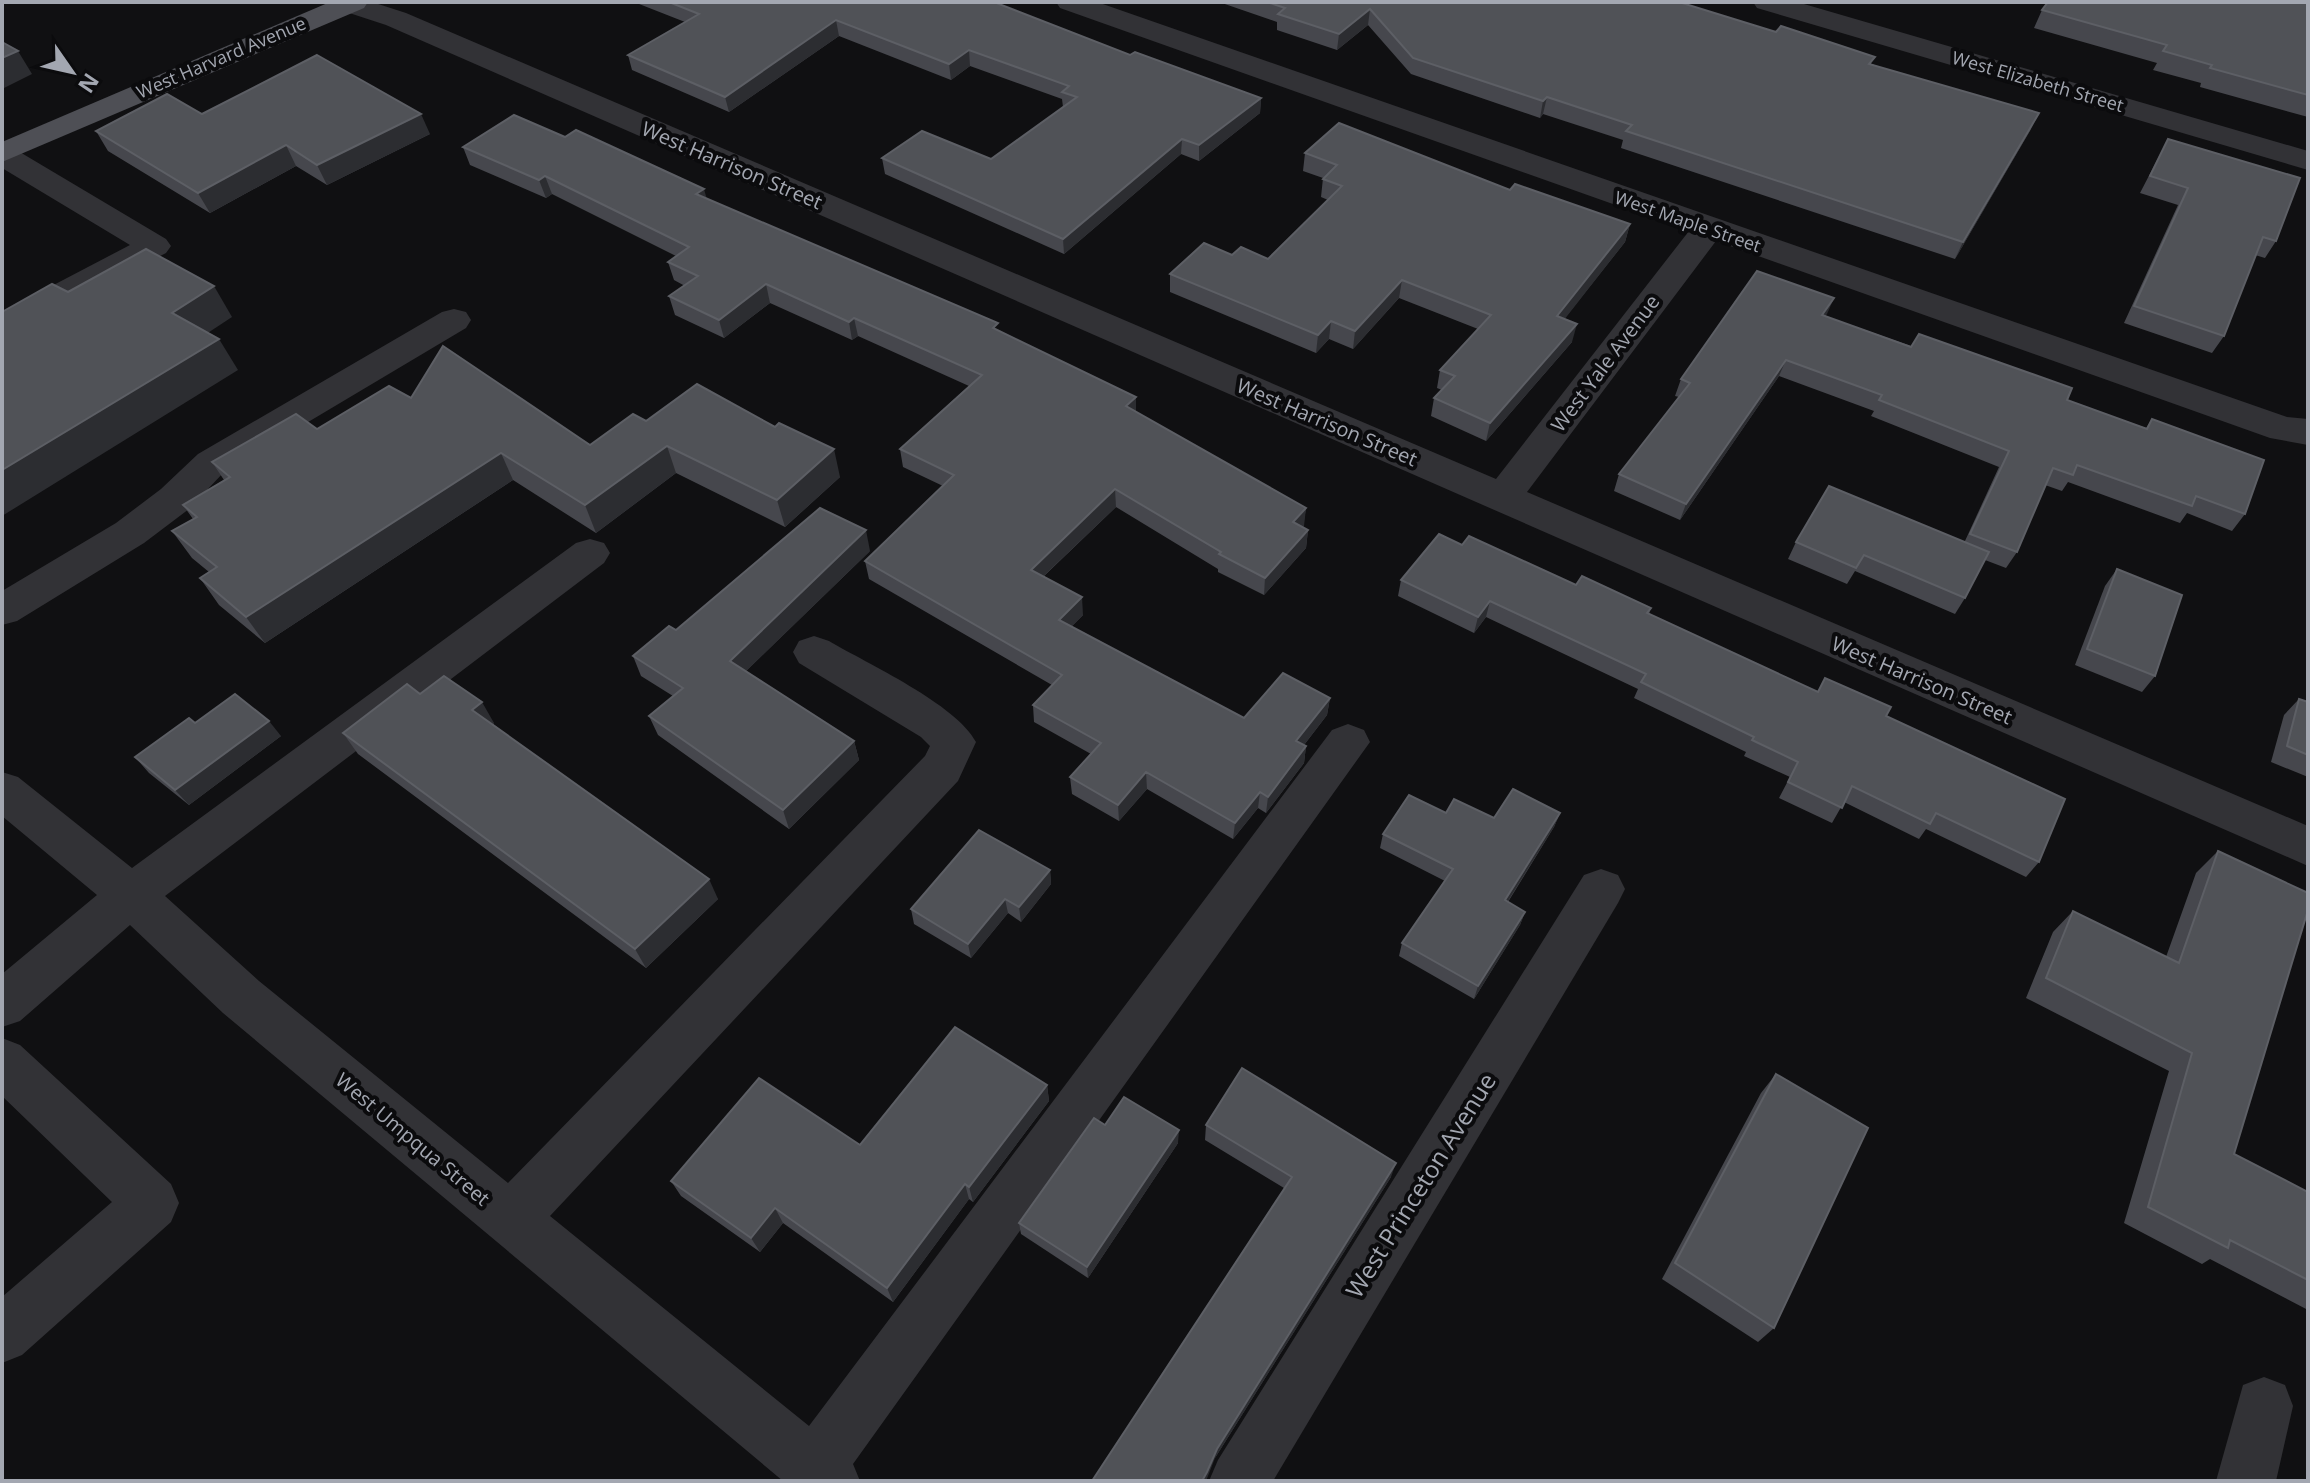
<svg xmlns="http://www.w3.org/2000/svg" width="2310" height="1483" viewBox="0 0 2310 1483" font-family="'Open Sans',sans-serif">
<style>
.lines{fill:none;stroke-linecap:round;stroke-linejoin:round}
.minor{fill:#323236;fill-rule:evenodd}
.major{fill:#4e4f55;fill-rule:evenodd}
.wall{fill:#46474d}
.shaded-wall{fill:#2c2d31}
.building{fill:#505257;stroke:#5d5f65;stroke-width:2}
.labels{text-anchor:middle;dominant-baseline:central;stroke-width:8;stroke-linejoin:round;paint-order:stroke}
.far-street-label{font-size:18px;fill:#a3a7b1;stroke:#0b0b0d}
.street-label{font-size:20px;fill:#a3a7b1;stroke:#0b0b0d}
.near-street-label{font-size:24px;fill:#a3a7b1;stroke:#0b0b0d}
</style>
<rect width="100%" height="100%" fill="#101012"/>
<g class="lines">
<g class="minor">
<path d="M330 2H372L406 13 1496 479 1689 231 1060 8 1056 2H1097L2287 417 2308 419V445L2270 438 1716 241 1527 492 2308 826V866L386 25 334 8Z"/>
<path d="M1753 2H1797L2308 151V170L1757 8Z"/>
<path d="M2 146 13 148 166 239 171 246 166 253 2 337V312L130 245 2 168Z"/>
<path d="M454 309 466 312 471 320 466 328 224 472 189 509 144 543 17 621 2 625V591L116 523 161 489 198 454 442 312Z"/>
<path d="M590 539 604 543 610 553 604 563 165 896 259 981 508 1183 925 756 930 746 921 737 799 663 793 652 799 641 814 636 829 641C868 664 956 704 976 742L958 781 550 1216 809 1426 1332 730 1348 724 1364 730 1370 742 853 1464 860 1481H783L223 1013 130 925 20 1021 2 1027V974L97 895 2 816V772L18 777 132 868 576 543Z"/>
<path d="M1601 869 1618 875 1625 889 1618 903 1273 1481H1209L1218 1460 1584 875Z"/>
<path d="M2 1038 20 1045 171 1184 179 1203 171 1222 22 1355 2 1363V1297L112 1202 2 1096Z"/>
<path d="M2264 1377 2285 1385 2293 1406 2276 1481H2216L2243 1385Z"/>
</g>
<path class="major" d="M330 2H368L364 8 2 162V142Z"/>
</g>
<g class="wall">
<path d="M634 2H994L1130 55 1261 98 1260 113 1199 161 1181 154 1064 254 885 174 882 158 991 159 1063 107 1062 99 970 66 951 80 839 36 729 112 632 70 628 55 685 22Z"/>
<path d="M1219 2H1679L1872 64 2031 129 1955 259 1621 148 1623 140 1543 114 1540 118 1411 74 1368 25 1337 50 1277 30V22Z"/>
<path d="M2308 2V117L2200 87 2201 83 2153 70 2157 63 2034 28 2042 10Z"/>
<path d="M202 114 430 134 327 185 296 166 210 213 108 151 96 131Z"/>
<path d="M2168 139 2276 241 2265 258 2255 255 2224 336 2212 353 2124 323 2178 205 2140 193Z"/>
<path d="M463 147 707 199 999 331 1136 397V412L1306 508 1303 527 1308 530 1306 548 1264 595 1218 572V569L1116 507 1043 577 1083 615 1071 627 1244 718 1330 698 1327 715 1304 745 1306 746 1304 763 1266 813 1258 808 1233 839 1147 789 1119 821 1072 794 1070 777 1091 754 1034 722 1033 705 1052 685 869 579 865 561 943 486 903 467 900 449 969 386 858 336 852 340 770 303 724 338 675 315 669 296 685 286 674 280 668 262 676 256 552 194 546 198 470 165Z"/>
<path d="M1305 153 1510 190 1630 224 1625 242 1564 319 1572 342 1486 441 1431 416 1434 398 1442 390 1437 388 1440 370 1478 329 1399 298 1353 349 1329 339 1316 353 1170 292V274L1232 255 1268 259 1328 200 1321 197 1323 178 1303 171Z"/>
<path d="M1825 316 2146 428 2152 419 2245 514 2232 531 2187 513 2180 523 2068 482 2062 491 2045 485 2017 552 2006 568 1985 560 1965 598 1955 614 1855 571 1847 584 1788 559 1796 542 1965 541 1999 467 1871 416 1874 411 1779 376 1680 520 1614 491 1619 474 1679 397 1675 396 1681 379Z"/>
<path d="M411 398 590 445 646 421 840 477 785 527 676 473 596 533 513 480 265 643 219 605 200 578 209 572 192 558 172 531 193 519 183 505 224 480 212 462Z"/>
<path d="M1462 545 1576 585 1651 608 1649 614 1817 692 1886 716 2039 862 2026 877 1926 829 1919 839 1844 802 1832 823 1779 798 1790 777 1744 756 1746 752 1634 698 1638 689 1486 617 1474 633 1398 596 1401 580Z"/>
<path d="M870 551 746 671 854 741 859 760 789 829 658 735 649 716 673 696 641 676 633 656 676 630Z"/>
<path d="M2117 569 2155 676 2142 692 2075 665 2105 586Z"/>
<path d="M420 694 494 723 493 724 718 899 646 968 358 754 343 733Z"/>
<path d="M2299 699 2308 702V777L2271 762 2284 715Z"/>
<path d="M195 723 281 736 189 805 149 773 135 757Z"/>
<path d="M1446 813 1494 818 1560 813 1554 827 1508 902 1525 912 1520 925 1474 999 1399 956 1402 943 1445 881 1380 848 1383 834Z"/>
<path d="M2218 851 2234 1154 2308 1192V1310L2210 1259 2202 1264 2124 1223 2169 1071 2026 998 2053 932 2073 911 2166 957 2196 873Z"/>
<path d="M1050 870 1051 884 1021 922 1008 913 971 958 914 924 911 909Z"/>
<path d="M1776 1074 1774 1328 1758 1342 1662 1279 1761 1093Z"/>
<path d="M1047 1085 1049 1101 973 1202 969 1199 893 1302 783 1223 760 1252 681 1196 671 1181 860 1145Z"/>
<path d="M1105 1125 1178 1143 1088 1278 1021 1234 1019 1223Z"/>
<path d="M1206 1125 1391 1177 1215 1458 1284 1188 1205 1140Z"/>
</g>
<g class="shaded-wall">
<path d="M1370 9 1368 25 1337 50 1339 34Z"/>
<path d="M836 20 839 36 729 112 725 97Z"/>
<path d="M969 50 970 66 951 80 949 64Z"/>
<path d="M18 51 32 74 2 89V58Z"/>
<path d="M1547 97 1543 114 1540 118 1543 101Z"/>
<path d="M1261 98 1260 113 1199 161V145Z"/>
<path d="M2039 113 2031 129 1955 259 1963 242Z"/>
<path d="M421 114 430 134 327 185 317 165Z"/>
<path d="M1182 139 1181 154 1064 254 1063 239Z"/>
<path d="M286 145 296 166 210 213 198 193Z"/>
<path d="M545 176 552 194 546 198 539 180Z"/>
<path d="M704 189 709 207 696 194Z"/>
<path d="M1630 224 1625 242 1553 334 1557 316Z"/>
<path d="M1402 280 1399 298 1353 349 1355 331Z"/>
<path d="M766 284 770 303 724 338 719 320Z"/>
<path d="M214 286 232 317 191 344 172 313Z"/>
<path d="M1834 298 1827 314 1815 332 1822 315Z"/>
<path d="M854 318 858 336 852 340 849 322Z"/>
<path d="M1331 321 1329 339 1316 353 1318 335Z"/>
<path d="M1577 324 1572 342 1486 441 1490 423Z"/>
<path d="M219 339 238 370 2 516V470Z"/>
<path d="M1786 360 1779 376 1680 520 1686 504Z"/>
<path d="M1136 397V415L1126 406Z"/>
<path d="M667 446 676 473 596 533 585 505Z"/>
<path d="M834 449 840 477 785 527 777 500Z"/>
<path d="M501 453 513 480 265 643 246 617Z"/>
<path d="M1115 489 1116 507 1032 587 1031 570Z"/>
<path d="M1306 508 1304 526 1291 540 1293 522Z"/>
<path d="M866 530 870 551 737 680 730 661Z"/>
<path d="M1308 530 1306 548 1264 595 1265 578Z"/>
<path d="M1082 597 1083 615 1060 638 1059 620Z"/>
<path d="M1490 601 1486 617 1474 633 1478 617Z"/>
<path d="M1330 698 1327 715 1294 758 1296 741Z"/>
<path d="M482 702 494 723 484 731 472 710Z"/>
<path d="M269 721 281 736 189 805 175 790Z"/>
<path d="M854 741 859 760 789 829 783 810Z"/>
<path d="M1306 746 1304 763 1266 813 1268 797Z"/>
<path d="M1146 772 1147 789 1119 821 1118 805Z"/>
<path d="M1260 792 1258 808 1233 839 1235 823Z"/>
<path d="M1560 813 1554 827 1500 914 1505 900Z"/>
<path d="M1050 870 1051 884 1021 922 1019 907Z"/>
<path d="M709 879 718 899 646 968 635 949Z"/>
<path d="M1005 899 1008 913 971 958 968 944Z"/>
<path d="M1525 912 1520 925 1474 999 1478 986Z"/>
<path d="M1047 1085 1049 1101 973 1202 969 1187Z"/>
<path d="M1179 1130 1178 1143 1088 1278 1087 1267Z"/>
<path d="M1396 1163 1391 1177 1215 1458 1206 1481H1202L1217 1449Z"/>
<path d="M965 1184 969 1199 893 1302 887 1288Z"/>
<path d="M775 1208 783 1223 760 1252 751 1238Z"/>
</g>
<g class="building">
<path d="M669 2H994L1130 55 1135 52 1261 98 1199 145 1182 139 1063 239 882 158 922 131 991 159 1077 97 1062 92 1069 86 969 50 949 64 836 20 725 97 628 55 699 14Z"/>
<path d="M1267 2H1679L1776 32 1781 26 1875 57 1869 64 2039 113 1963 242 1626 131 1632 125 1547 97 1543 101 1413 58 1370 9 1339 34 1278 14 1285 8Z"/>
<path d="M2048 2H2308V95L2210 68 2212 65 2163 51 2167 45 2042 10Z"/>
<path d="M2 42 18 51 2 58Z"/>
<path d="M317 55 421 114 317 165 286 145 198 193 96 131 167 94 202 114Z"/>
<path d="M514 115 565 137 576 130 704 189 696 194 998 323 993 328 1136 397 1126 406 1306 508 1293 522 1308 530 1265 578 1219 554 1221 552 1115 489 1031 570 1082 597 1059 620 1244 718 1283 673 1330 698 1296 741 1306 746 1268 797 1260 792 1235 823 1146 772 1118 805 1070 777 1101 743 1033 705 1062 675 865 561 954 475 900 449 982 375 854 318 849 322 766 284 719 320 669 296 698 276 668 262 689 247 545 176 539 180 463 147Z"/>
<path d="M1339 123 1510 190 1515 184 1630 224 1557 316 1577 324 1490 423 1434 398 1455 376 1440 370 1491 315 1402 280 1355 331 1331 321 1318 335 1170 274 1204 243 1232 255 1241 247 1268 259 1342 186 1323 179 1337 165 1305 153Z"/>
<path d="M2168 139 2300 178 2276 241 2263 237 2224 336 2134 306 2188 188 2150 176Z"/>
<path d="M146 249 214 286 172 313 219 339 2 470V312L52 284 68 292Z"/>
<path d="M1757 271 1834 298 1822 315 1911 347 1919 334 2072 388 2067 400 2147 429 2152 419 2264 460 2245 514 2196 496 2192 506 2077 465 2073 475 2053 468 2017 552 1970 534 2009 451 1879 400 1882 395 1786 360 1686 504 1619 474 1690 383 1681 379Z"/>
<path d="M443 346 590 445 633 414 646 421 697 384 775 427 779 423 834 449 777 500 667 446 585 505 501 453 246 617 200 578 217 567 172 531 197 517 183 505 230 477 212 462 296 414 317 429 389 386 411 398Z"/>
<path d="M1829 486 1989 552 1965 598 1864 555 1856 568 1796 542Z"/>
<path d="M820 508 866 530 730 661 854 741 783 810 649 716 683 688 633 656 669 626 676 630Z"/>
<path d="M1439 534 1462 545 1469 536 1576 585 1582 576 1651 608 1647 613 1818 692 1825 678 1891 707 1886 716 2065 799 2039 862 1936 813 1930 824 1852 786 1842 808 1788 782 1798 762 1752 740 1754 737 1641 682 1646 674 1490 601 1478 617 1401 580Z"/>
<path d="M2117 569 2182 595 2155 676 2087 649Z"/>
<path d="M444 676 482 702 472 710 709 879 635 949 343 733 407 684 420 694Z"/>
<path d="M235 694 269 721 175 790 135 757 189 718 195 723Z"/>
<path d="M2299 699 2308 702V755L2287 746Z"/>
<path d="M1513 789 1560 813 1505 900 1525 912 1478 986 1402 943 1453 869 1383 834 1409 795 1446 813 1454 799 1494 818Z"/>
<path d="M979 830 1050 870 1019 907 1005 899 968 944 911 909Z"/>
<path d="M2218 851 2308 893V910L2234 1154 2308 1192V1280L2230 1240 2228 1248 2148 1207 2192 1053 2046 978 2073 911 2179 963Z"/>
<path d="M955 1027 1047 1085 969 1187 965 1184 887 1288 775 1208 751 1238 671 1181 759 1078 860 1145Z"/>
<path d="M1242 1068 1396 1163 1217 1449 1207 1472 1202 1481H1092L1292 1177 1206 1125Z"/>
<path d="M1776 1074 1868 1128 1774 1328 1675 1263Z"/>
<path d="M1124 1097 1179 1130 1087 1267 1019 1223 1094 1118 1105 1125Z"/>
</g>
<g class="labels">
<g class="far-street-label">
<text transform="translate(221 57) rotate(-23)">West Harvard Avenue</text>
<text transform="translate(2038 81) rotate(16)">West Elizabeth Street</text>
<text transform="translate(1688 221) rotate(19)">West Maple Street</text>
</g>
<g class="street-label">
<text transform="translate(732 165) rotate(23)">West Harrison Street</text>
<text transform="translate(1605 363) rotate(-53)">West Yale Avenue</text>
<text transform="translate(1327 422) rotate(23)">West Harrison Street</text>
<text transform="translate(1922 680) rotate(23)">West Harrison Street</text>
<text transform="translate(413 1139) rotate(40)">West Umpqua Street</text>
</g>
<g class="near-street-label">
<text transform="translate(1420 1185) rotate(-58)">West Princeton Avenue</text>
</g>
</g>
<rect width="2310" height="1483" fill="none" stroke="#a3a7b1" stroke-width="8"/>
<g transform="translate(72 72) rotate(124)" stroke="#0b0b0d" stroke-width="6" paint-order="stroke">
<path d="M0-6L14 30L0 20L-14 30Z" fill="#a3a7b1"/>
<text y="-12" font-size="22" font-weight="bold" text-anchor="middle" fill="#a3a7b1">N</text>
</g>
</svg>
